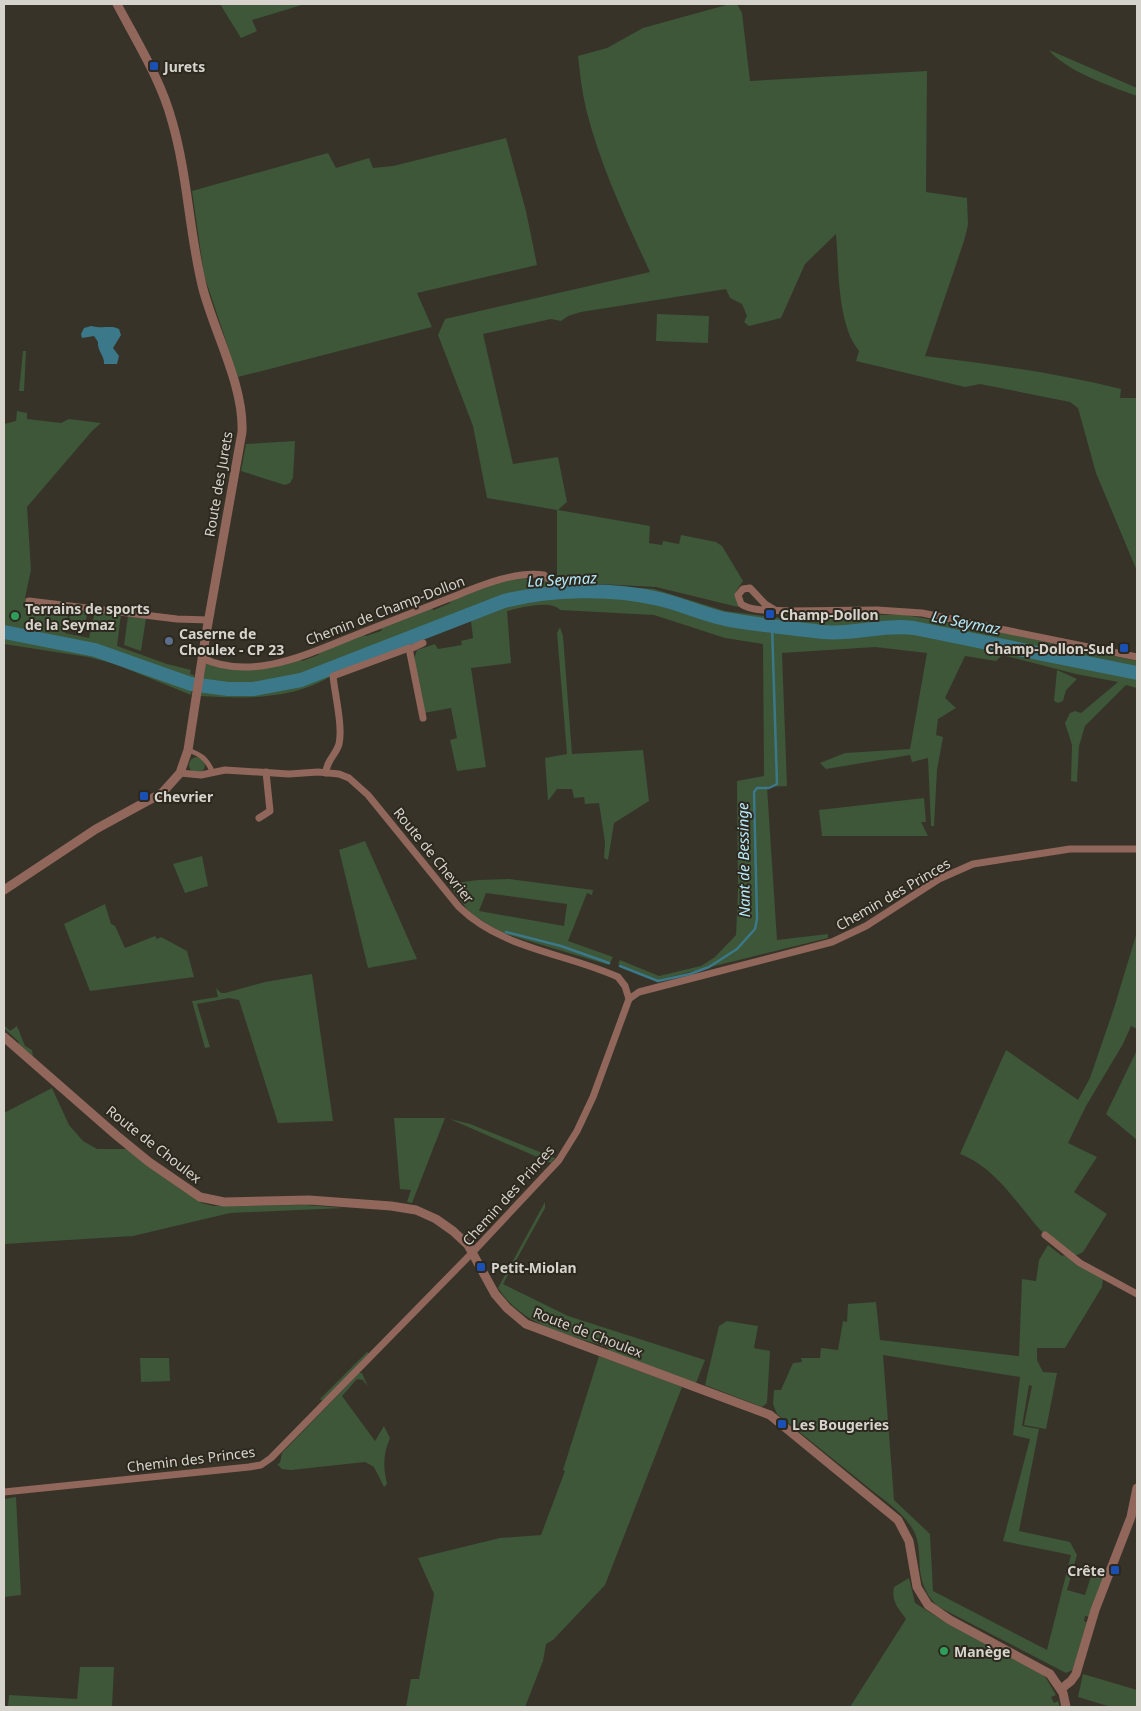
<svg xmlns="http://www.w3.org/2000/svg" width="1141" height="1711" viewBox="0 0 1141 1711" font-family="'Noto Sans',sans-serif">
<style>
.green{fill:#3d5738;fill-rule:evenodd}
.water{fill:#3b7889}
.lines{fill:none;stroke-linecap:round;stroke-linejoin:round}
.stream{stroke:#3b7889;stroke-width:2.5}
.river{stroke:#3b7889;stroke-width:14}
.pedestrian{stroke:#91665b;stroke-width:5}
.minor{stroke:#91665b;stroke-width:7}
.tertiary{stroke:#91665b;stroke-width:9}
.transit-dot{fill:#1a4fb4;stroke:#2d291f;stroke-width:2}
.leisure-dot{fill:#2e9e5b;stroke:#2d291f;stroke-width:2}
.service-dot{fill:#5c6f8a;stroke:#2d291f;stroke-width:2}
.labels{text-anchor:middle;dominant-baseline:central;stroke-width:4;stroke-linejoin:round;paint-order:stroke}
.poi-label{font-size:14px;font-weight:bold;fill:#d6d3cc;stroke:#2d291f;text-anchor:start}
.street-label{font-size:14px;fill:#d6d3cc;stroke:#2d291f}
.water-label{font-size:15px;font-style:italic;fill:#b6ebfc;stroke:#2d291f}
</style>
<rect width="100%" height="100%" fill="#373328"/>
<g class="green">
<path d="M220 4H305L252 20 257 31 241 38Z"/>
<path d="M730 4H737L742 13 750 81 927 71 926 192 967 198 968 225 964 241 925 356C991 364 1056 373 1121 389L1120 398H1137V571L1096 473 1078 408 1070 402 980 384 965 387 856 361 859 351C837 324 839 269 836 234L805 264 781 318 749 326 744 322 747 316 742 304 730 298 726 289 581 312 568 316 561 321 551 319 483 334 513 464 558 457 567 502 558 510 650 526 649 543 662 545 663 541 679 544 681 535 716 542 722 546 743 581 735 593 738 607 656 587 561 582 654 589 725 611 781 618 784 615H906L1000 632 1137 661V688L1126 685 1085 726 1079 746 1077 782 1071 781 1072 745 1065 723 1070 713 1075 711 1081 713 1118 682 1076 674 1002 655 996 661 965 656 945 698 956 708 938 719 936 735 943 737 937 770 934 826H931L928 758 912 762 910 755 826 769 820 763 845 753 910 749 927 653 875 647 782 653 787 786 767 787 777 940 828 934V938L658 980 618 964 620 960 659 976 701 966 715 957 736 935 738 891 737 781 764 776 763 644 725 638 654 615 560 610C552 599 518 608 507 611L511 663 471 668 486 767 457 771 450 740 457 738 451 708 424 713 414 659 417 650 435 644 438 649 462 645 461 641 473 638 471 621 338 671C300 700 245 699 201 696L202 658 244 667 297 657 302 661 318 655 321 649 359 634 366 636 381 631 384 624 428 607 434 610 450 603 451 598 523 575 528 581V585L537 584 547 578 557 581V510L487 498 473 426 438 335 445 319 650 272C626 220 600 165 586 109 582 92 580 74 578 56L607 48 643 28Z"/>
<path d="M1049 50 1137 88V96C1112 87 1066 71 1049 50Z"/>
<path d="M506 138 526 211 537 265 417 293 432 327 238 377 204 275 192 191 328 153 336 168 369 158 373 168 393 166Z"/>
<path d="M657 314 709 316 708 343 656 341Z"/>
<path d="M23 351H26L24 391H19Z"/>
<path d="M17 411 27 413V419L61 423 69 419 101 423 92 431 27 507 31 570 25 598 70 603 65 633 89 638 95 611 121 614 117 646 167 664 191 670 190 674 194 675 191 695 115 664 88 657 4 644V424L16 421Z"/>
<path d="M295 441 293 478 290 483 285 485 241 471 246 444Z"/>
<path d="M71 609 88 611 83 633 67 630Z"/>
<path d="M128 616 146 618 141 651 124 645Z"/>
<path d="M560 627 563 636 572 754 643 750 649 801 614 823 608 860 604 858 605 842 599 803 585 804 584 797 574 798 572 789H557L548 801 545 758 567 754 557 633Z"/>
<path d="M1057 670 1077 679 1066 690 1063 701 1058 703 1054 701Z"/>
<circle cx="197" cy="765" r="8"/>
<path d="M924 798 926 822H921L928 836H822L819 810Z"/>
<path d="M365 841 417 959 368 968 339 850Z"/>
<path d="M202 856 208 886 185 893 173 864Z"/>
<path d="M509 879 593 890 592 895 587 893 568 941 613 957 609 965 502 933 470 913 448 884 478 880ZM486 893 567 904 564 926 479 911Z"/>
<path d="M105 904 111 924 115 926 125 948 155 936 157 939 161 937 187 951 194 977 90 991 64 924Z"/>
<path d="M1137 932V1029L1131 1026 1123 1044 1086 1106 1068 1143 1097 1157 1074 1192 1107 1214 1083 1252 1075 1256C1064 1249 1052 1242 1043 1233 1017 1205 997 1168 960 1154L1006 1050 1078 1100 1090 1078 1114 1008Z"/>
<path d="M312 974 333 1121 278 1123 239 1000 229 998 197 1004 210 1047 205 1048 192 1001 218 997 216 988 221 993H225L265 982Z"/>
<path d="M4 1025 10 1031 17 1026 25 1046 32 1050 33 1056 18 1044 19 1042 4 1028Z"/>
<path d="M1136 1052H1137V1140L1106 1114Z"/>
<path d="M52 1088 69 1125 83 1141 97 1149H126L202 1203 214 1206 305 1205 344 1208 230 1213 133 1236 4 1244V1113Z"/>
<path d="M394 1118H445L412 1203 407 1202 411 1190 400 1189Z"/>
<path d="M450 1119 470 1124 555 1158 551 1163Z"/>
<path d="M545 1202V1208L503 1284 568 1316 705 1360 696 1383 610 1352 607 1347C566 1334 523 1326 498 1288Z"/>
<path d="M1048 1245 1062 1256 1064 1255 1103 1279 1102 1287 1065 1348H1037V1360L1043 1372 1057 1373 1046 1429 1024 1425 1032 1386 1029 1385 1022 1426 1039 1429 1019 1531 1070 1542 1077 1555 1067 1590 1085 1595 1094 1567 1108 1571 1090 1617 1085 1616 1084 1621 1087 1622 1073 1670 1066 1673 937 1606C909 1577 927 1551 912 1528 901 1510 879 1497 864 1484 835 1461 806 1437 777 1414L773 1404 774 1390H781L793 1363 802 1362 801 1358H820L821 1348 838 1350 843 1321 847 1322 848 1304 876 1302 880 1340 1019 1356 1022 1279 1036 1281 1039 1260ZM883 1355 1020 1377 1013 1435 1030 1439 1003 1541 1071 1555 1047 1650 933 1591 930 1534 894 1500Z"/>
<path d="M727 1321 758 1326 754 1348 770 1351 767 1403 762 1407 705 1385 719 1326Z"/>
<path d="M367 1352 370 1354 324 1402 320 1399Z"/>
<path d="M599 1356 682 1387 605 1585 553 1640 546 1644 543 1661 525 1707H406L411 1679H419L434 1594 418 1558 500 1538 541 1535 565 1471 563 1470Z"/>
<path d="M140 1358H169L170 1381 141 1382Z"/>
<path d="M359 1373H362L368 1387 363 1380 357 1379 342 1396 375 1441 384 1426 390 1438C383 1455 383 1466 387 1484L384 1487 374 1467 365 1462 291 1470 282 1469 277 1464 280 1463 282 1453Z"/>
<path d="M16 1497 21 1595 4 1597V1499Z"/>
<path d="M909 1578 915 1603 950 1625 1037 1669 1046 1678 1056 1695 1051 1697 1054 1703 1058 1701 1060 1707H850L906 1619C898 1608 891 1601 894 1587Z"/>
<path d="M80 1667H114L112 1707H8L9 1695 77 1699Z"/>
<path d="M1083 1674 1137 1690V1707H1111L1078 1697Z"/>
</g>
<path class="water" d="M91 326C103 329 111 325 119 329L121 335 113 348 119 356 117 364H104C105 356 97 351 98 342L94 336 82 338 81 334 84 328Z"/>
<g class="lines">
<g class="stream">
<path d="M506 932 561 946 609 963"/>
<path d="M620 966 658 981 690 974 709 967 737 949 755 929 757 919 754 792 757 788H769L777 784 772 625"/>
</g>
<path class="river" d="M4 632 95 650 191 684 228 689H253L301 680 504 601C551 589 611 588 659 599 681 604 702 614 725 619 757 625 790 628 823 632 854 635 883 624 914 628L1137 673"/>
<path class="pedestrian" d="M188 750C200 754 207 759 212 771"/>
<g class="minor">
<path d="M29 601 177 619 208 620"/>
<path d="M775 610 765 604 750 588 743 589 738 595 741 604C752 612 776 610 789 611L877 610 922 613 1137 657"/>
<path d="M410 649 423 643"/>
<path d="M202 658C254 683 314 651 363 632 394 620 425 608 455 596 482 585 515 571 544 575L547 578"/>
<path d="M180 773 201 775 225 770 289 774 318 772 339 774 349 778 368 795 459 907C502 949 565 953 618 977L625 986 629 999"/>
<path d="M326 773C326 761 336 755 339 744 343 727 335 695 333 676L409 648 423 718"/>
<path d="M259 818 270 811 266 772"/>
<path d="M1045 1235 1080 1263 1137 1294"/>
<path d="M4 1492 249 1467 261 1465 271 1458 470 1255 559 1160 577 1131 593 1097 629 999 639 992 832 942 866 926 939 879 973 864 1070 849H1137"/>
</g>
<g class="tertiary">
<path d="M4 890 96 829 162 793 180 773 188 750 205 640 242 432C244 386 215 334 203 289 189 234 188 176 172 121 161 80 137 42 117 4"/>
<path d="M4 1037 116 1135 149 1162 200 1197 224 1202 309 1200 391 1206 416 1210 436 1219 453 1231 468 1245 495 1294 507 1308 526 1324 770 1415 898 1520 909 1541 917 1587 928 1605 950 1620 1050 1674 1063 1693 1066 1707"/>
<path d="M1061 1689 1071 1681 1076 1674 1095 1610 1131 1517 1137 1488"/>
</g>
</g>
<g class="transit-dot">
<rect x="149" y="61" width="10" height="10" rx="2.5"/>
<rect x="765" y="609" width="10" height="10" rx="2.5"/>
<rect x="1119" y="643" width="10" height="10" rx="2.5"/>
<rect x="139" y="791" width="10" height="10" rx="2.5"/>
<rect x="476" y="1262" width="10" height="10" rx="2.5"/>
<rect x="777" y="1419" width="10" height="10" rx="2.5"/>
<rect x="1110" y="1565" width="10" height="10" rx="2.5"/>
</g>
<g class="leisure-dot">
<circle cx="15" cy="616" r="5"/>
<circle cx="944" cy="1651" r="5"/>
</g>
<circle class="service-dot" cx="169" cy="641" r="5"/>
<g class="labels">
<g class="poi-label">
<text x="164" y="66">Jurets</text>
<text x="25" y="608">Terrains de sports<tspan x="25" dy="16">de la Seymaz</tspan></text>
<text x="780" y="614">Champ-Dollon</text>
<text x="179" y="633">Caserne de<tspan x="179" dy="16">Choulex - CP 23</tspan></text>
<text x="1114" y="648" text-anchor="end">Champ-Dollon-Sud</text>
<text x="154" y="796">Chevrier</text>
<text x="491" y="1267">Petit-Miolan</text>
<text x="792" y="1424">Les Bougeries</text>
<text x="1105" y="1570" text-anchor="end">Crête</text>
<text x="954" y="1651">Manège</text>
</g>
<g class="street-label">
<text transform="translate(218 484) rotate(-80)">Route des Jurets</text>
<text transform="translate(385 610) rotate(-21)">Chemin de Champ-Dollon</text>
<text transform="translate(434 855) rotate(51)">Route de Chevrier</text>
<text transform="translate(893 894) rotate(-30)">Chemin des Princes</text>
<text transform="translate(154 1144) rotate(38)">Route de Choulex</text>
<text transform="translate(508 1195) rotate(-48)">Chemin des Princes</text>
<text transform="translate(588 1332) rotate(21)">Route de Choulex</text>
<text transform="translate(191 1459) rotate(-7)">Chemin des Princes</text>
</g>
<g class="water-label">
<text transform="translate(562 579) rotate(-3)">La Seymaz</text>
<text transform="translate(966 622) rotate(11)">La Seymaz</text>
<text transform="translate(743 860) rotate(-91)">Nant de Bessinge</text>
</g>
</g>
<rect width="1141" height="1711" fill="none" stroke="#d6d3cc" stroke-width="10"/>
</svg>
